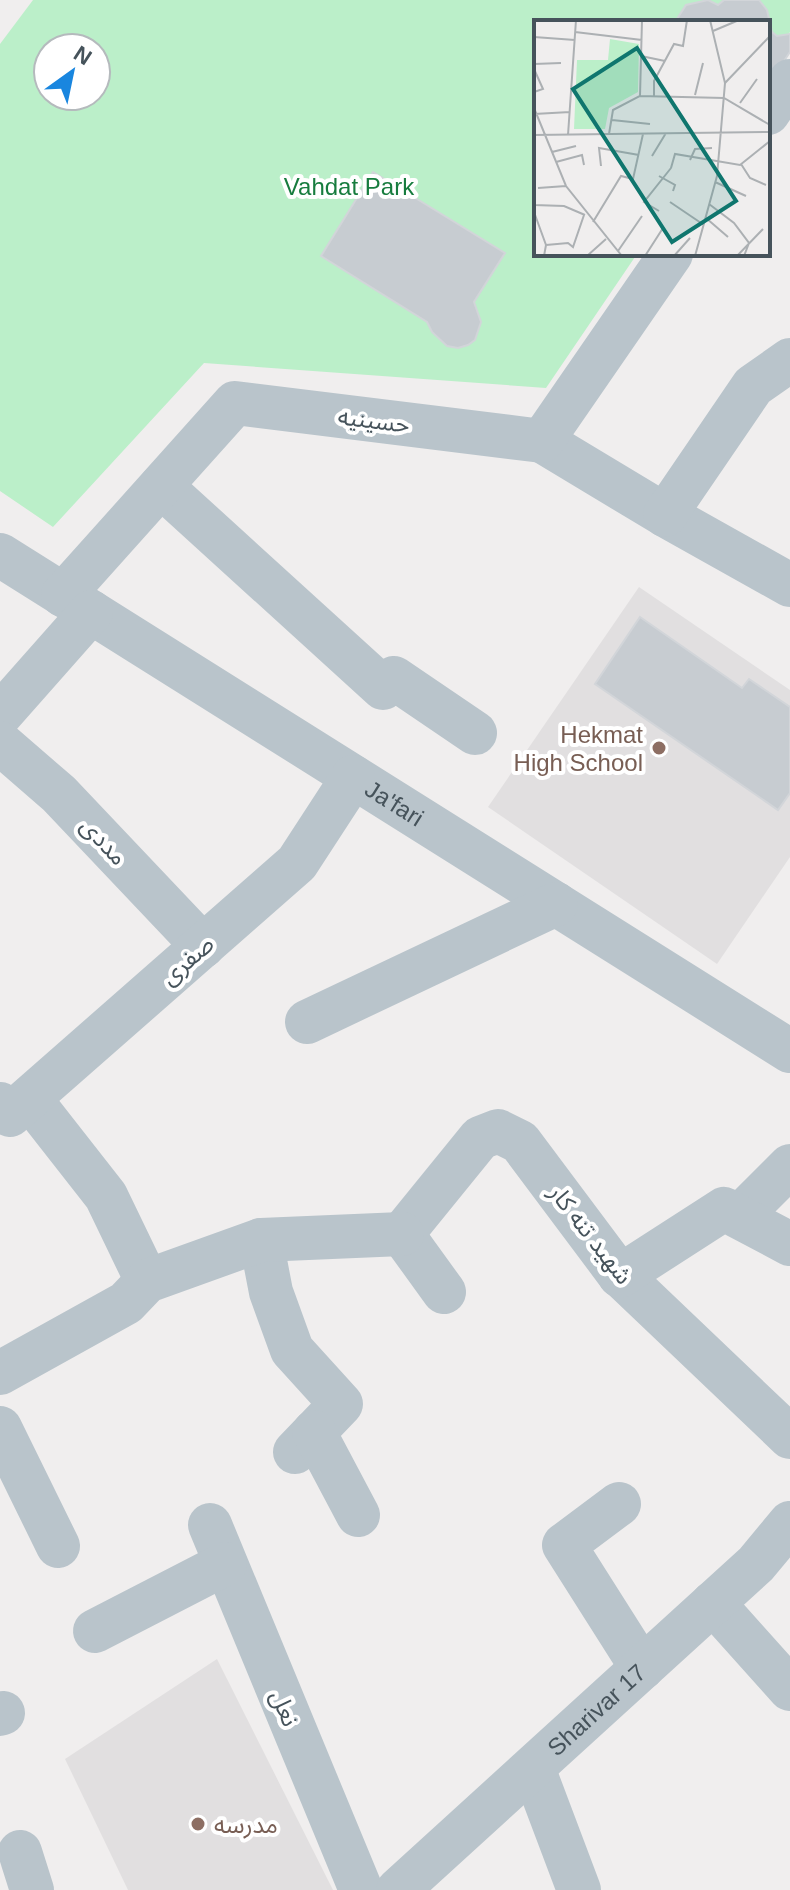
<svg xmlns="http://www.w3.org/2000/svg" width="790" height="1890" viewBox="0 0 790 1890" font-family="Arial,'Noto Sans Arabic',sans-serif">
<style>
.education{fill:#e1dfe0}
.green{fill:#bbefc9;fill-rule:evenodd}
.building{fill:#c7ccd1;stroke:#d2d5d9;stroke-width:2}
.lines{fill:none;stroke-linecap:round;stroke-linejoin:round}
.minor{stroke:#b9c4cb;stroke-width:44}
.education-dot{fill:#8d6e63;stroke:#fff;stroke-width:3}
.labels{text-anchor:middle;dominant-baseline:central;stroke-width:8;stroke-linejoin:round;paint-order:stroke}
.park-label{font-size:24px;fill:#177c3e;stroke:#fff}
.street-label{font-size:24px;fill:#46535b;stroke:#fff}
.education-label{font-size:24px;fill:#785e54;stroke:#fff;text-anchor:end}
.inset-road{fill:none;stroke:#acb0b3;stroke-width:2}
.view{fill:#0f766e;fill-opacity:0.15;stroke:#0f766e;stroke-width:4}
.inset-edge{fill:none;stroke:#46535b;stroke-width:4}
</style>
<rect width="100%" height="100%" fill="#f0eeee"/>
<g class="education">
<path d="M639 587 790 690V857L717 964 488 807Z"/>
<path d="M217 1659 333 1890H128L65 1759Z"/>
</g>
<path class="green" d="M33 0H790V32L768 64V22H536V254H637L546 388 204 363 53 527 0 491V44ZM48 48H96V96H48Z"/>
<g class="building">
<path d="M708 0 718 5 724 0H759L767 10 772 32 777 36 790 34V52L768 85V22H675L686 5Z"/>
<path d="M373 172 505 253 474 302 481 322 475 340 468 345 458 348 447 346 432 332 427 322 321 256Z"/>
<path d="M640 617 742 688 749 679 790 707V793L778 810 595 684Z"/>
</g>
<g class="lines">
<g class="minor">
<path d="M768 113 790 81"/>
<path d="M542 441 665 515 790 585"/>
<path d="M161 486 383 688 394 678 475 733"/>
<path d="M665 515 753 386 790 360"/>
<path id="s1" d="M0 555 790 1051"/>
<path d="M63 595 235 403 542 441 671 254"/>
<path d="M0 715 91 612"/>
<path d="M0 743 59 794 203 946"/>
<path d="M307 1022 556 904"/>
<path d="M30 1099 106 1196 147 1281"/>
<path d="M0 1104 10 1115 297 863 353 777"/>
<path d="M740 1216 790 1166"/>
<path d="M402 1234 480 1138 498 1131 520 1142 618 1273 790 1437"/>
<path d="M402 1234 444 1292"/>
<path d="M261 1240 271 1292 292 1350 341 1404 295 1452"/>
<path d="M620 1276 724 1209 790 1244"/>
<path d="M0 1373 126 1303 147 1281 261 1240 402 1234"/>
<path d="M0 1428 58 1546"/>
<path d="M314 1432 358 1515"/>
<path d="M619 1504 564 1545 642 1668"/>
<path d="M210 1525 361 1890"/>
<path d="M713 1603 790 1689"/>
<path d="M95 1631 225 1564"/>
<path d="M0 1714 3 1713"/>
<path d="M533 1768 579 1890"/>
<path d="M20 1852 32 1890"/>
<path id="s2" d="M398 1890 756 1564 790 1523"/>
</g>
</g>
<g class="education-dot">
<circle cx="659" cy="748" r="8"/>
<circle cx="198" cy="1824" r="8"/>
</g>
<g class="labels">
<g class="park-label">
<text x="349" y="186">Vahdat Park</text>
</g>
<g class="street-label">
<text transform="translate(374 420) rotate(7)">حسینیه</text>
<text stroke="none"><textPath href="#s1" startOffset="466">Ja'fari</textPath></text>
<text transform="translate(104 841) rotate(47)">مددی</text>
<text transform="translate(187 960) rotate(-41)">صفری</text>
<text transform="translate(591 1234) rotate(52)">شهید تنه کار</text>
<text transform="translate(285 1708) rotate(67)">نعل</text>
<text stroke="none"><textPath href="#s2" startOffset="268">Sharivar 17</textPath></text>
</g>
<g class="education-label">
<text x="643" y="734">Hekmat<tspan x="643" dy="28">High School</tspan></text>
<text x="214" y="1824" text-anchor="start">مدرسه</text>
</g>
</g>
<g transform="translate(534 20)">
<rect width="236" height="236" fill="#f0eeee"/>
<path d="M76 19 105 24 104 72 75 88 71 109H40L43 40H74Z" fill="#bbefc9"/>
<path class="inset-road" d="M179 11 205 0M41 12 108 20M0 17 41 20M107 36 131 41M0 44 27 43M0 49 9 69 0 72M191 63 236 16V9M161 75 169 43M106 76 190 78 236 105M120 76V61L140 24 149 26 153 0M206 83 223 59M0 88 32 166 88 236M0 94 36 92M78 100 116 104M75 114 79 90 106 76 108 0M0 115 236 112M34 115 42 0M18 132 42 126M118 136 132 113M156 140 161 129 178 128M22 142 48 135 50 145M207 144 216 158 232 165M67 146 65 128 105 135M137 148 141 134 206 145 236 121M125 156 141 165 139 171M181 162 212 176M4 168 32 166M136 182 170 205M175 184 200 203 215 223 210 236M0 185 30 186 51 195M0 186 1 158M125 191 110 182 137 148M0 192 12 225 10 236M172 198 194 217M59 202 87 156 99 159 109 114M12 225 34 223 39 227 50 195M84 231 108 196M53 236 72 219M111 236 129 208M140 236 156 218M161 236 183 156 191 63 176 0M203 236 229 209"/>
<path class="view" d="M103 28 202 181 138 222 39 69Z"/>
<rect width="236" height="236" class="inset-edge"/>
</g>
<g transform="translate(72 72) rotate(33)"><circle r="38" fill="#ffffff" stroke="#b5babd" stroke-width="2"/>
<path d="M0-6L14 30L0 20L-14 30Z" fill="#1986df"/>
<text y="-12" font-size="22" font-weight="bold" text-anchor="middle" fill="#46535b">N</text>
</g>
</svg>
